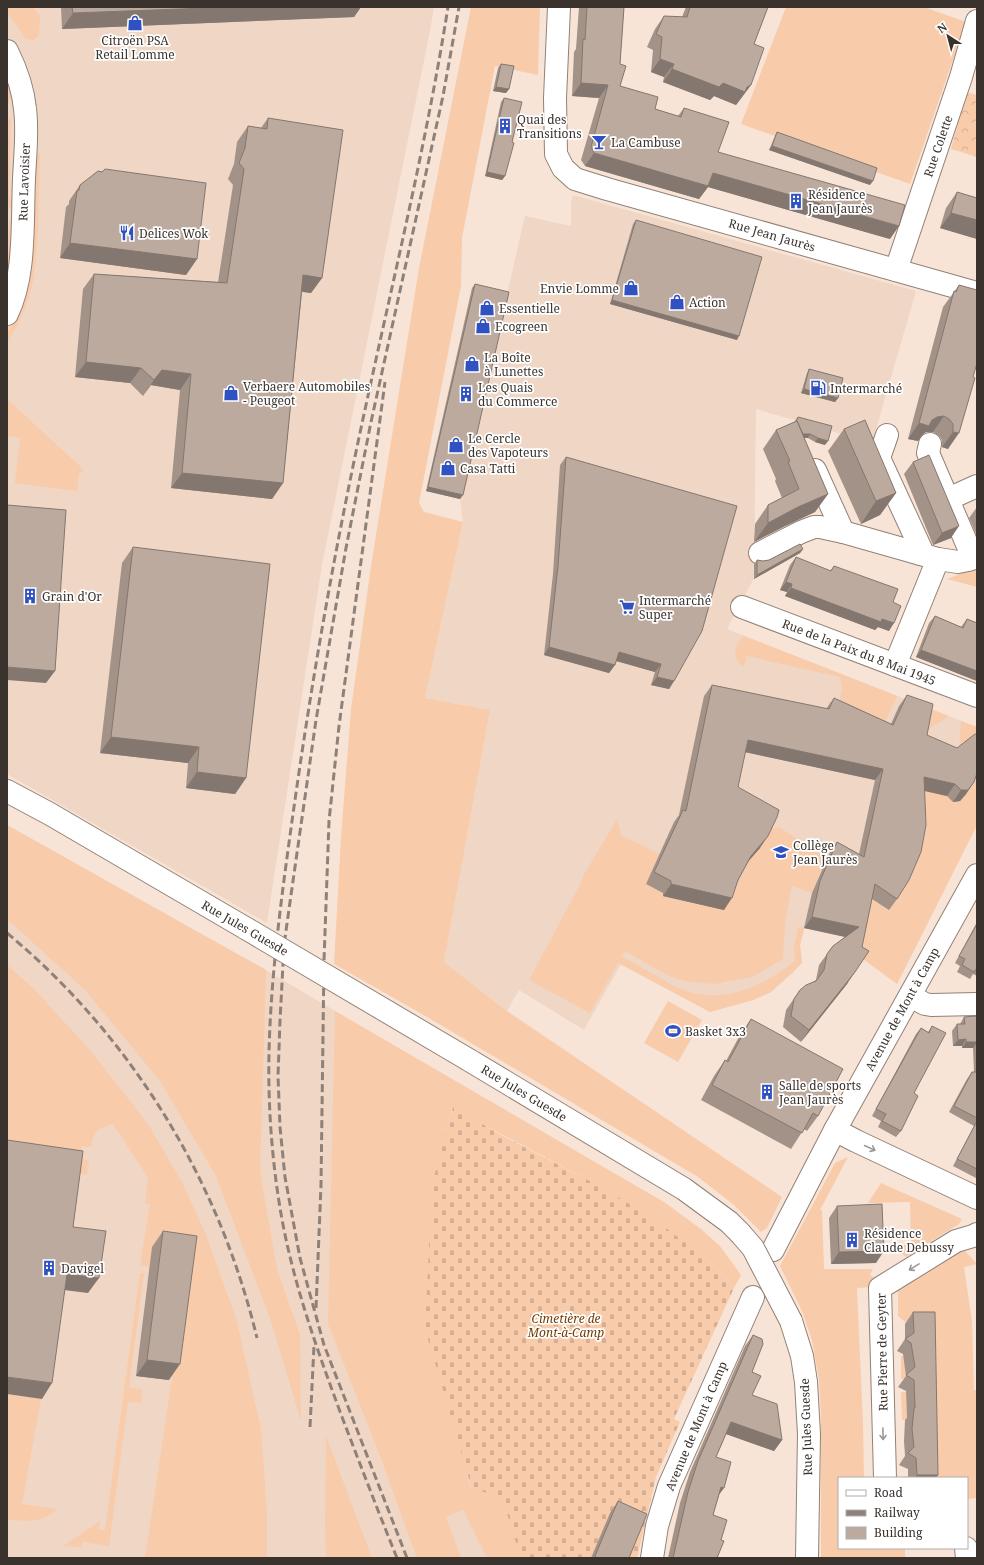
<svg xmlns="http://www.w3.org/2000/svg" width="984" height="1565" viewBox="0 0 984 1565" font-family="'Noto Serif',serif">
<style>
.built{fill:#f0d6c4}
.grass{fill:#f8cbab}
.cemetery{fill:url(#cemetery-stones)}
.park{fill:url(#park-crowns)}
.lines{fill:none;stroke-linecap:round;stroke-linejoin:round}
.minor-casing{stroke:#928175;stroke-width:24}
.minor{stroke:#fff;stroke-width:22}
.rail{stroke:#8e8179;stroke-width:3;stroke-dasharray:8 4;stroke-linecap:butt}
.minor-bridge-casing{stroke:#928175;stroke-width:24;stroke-linecap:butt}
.minor-bridge{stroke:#fff;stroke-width:22}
.wall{fill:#a39288}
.shaded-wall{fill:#84776f}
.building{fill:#bdaa9e;stroke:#84776f}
.oneway{stroke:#9c9896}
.labels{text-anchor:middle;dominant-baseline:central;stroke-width:3.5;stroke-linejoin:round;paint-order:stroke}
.poi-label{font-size:12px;fill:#39322d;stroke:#fff;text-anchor:start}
.street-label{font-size:12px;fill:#39322d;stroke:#fff}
.park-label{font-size:12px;font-style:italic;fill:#753b00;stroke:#fff}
</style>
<defs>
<pattern id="cemetery-stones" width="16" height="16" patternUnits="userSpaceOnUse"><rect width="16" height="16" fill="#f8cbab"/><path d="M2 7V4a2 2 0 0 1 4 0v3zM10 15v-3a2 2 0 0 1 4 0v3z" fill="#d5af93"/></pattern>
<pattern id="park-crowns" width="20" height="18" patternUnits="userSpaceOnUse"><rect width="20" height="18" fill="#f8cbab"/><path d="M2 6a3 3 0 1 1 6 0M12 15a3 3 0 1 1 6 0" fill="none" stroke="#d5af93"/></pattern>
</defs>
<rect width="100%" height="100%" fill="#f8e4d7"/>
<g class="built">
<path d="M7 7H434L430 31 322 565 267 923 7 774Z"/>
<path d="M573 195 916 291 872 443 756 409 754 578 727 629 977 727V825L897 984 858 940 805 928 800 945 802 963 793 973 771 992 753 1000 710 1012 621 964 584 1030 519 990 507 1011 444 962 490 710 425 698 463 522 460 499 525 216 571 226V203Z"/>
<path d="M7 825 266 970 445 1076 523 1558H7Z"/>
</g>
<g class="grass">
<path d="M7 7H33L40 16 39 35 33 40 26 39 7 12Z"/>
<path d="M471 7H540L538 75 495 66 462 238 461 286 419 503 424 512 463 522 425 698 490 710 444 962 507 1011 782 1197 767 1228 761 1232 734 1205 698 1177 427 1017 334 964 341 837 351 709 371 566 419 268Z"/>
<path d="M786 7H924L966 22 910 184 741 124Z"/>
<path d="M7 72 14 94 9 101V104H7Z"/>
<path d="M11 119 9 196 15 203V208L10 209 7 203V120Z"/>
<path d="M40 152C38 194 40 239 33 281 29 303 19 324 7 343V334L20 308 34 158Z"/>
<path d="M9 221H14L7 289Z"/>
<path d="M7 399 84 470 79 474 77 491 15 483 20 438 7 436Z"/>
<path d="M977 567V587L947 579Z"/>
<path d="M744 636 897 696 881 731 828 708V701L839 703 842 689 840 677 747 656 744 667C731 659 734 645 744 636Z"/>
<path d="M905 699 949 716 929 729 921 748Z"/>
<path d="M961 721 977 727V746L959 751Z"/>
<path d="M977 772V825L897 984 856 954 870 898 889 910 914 788 948 796 952 801 957 802 964 797Z"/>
<path d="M617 819 621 835 660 854 646 884 663 893V896L743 867 760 848 769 829 779 827 820 854 823 865 812 893 792 886 785 923 783 959 752 977 714 984 684 981 669 976 625 951 621 956C635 964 648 971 662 979 669 983 676 988 684 990 723 1005 764 986 795 961L794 947 798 927 804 928 800 945 802 963 771 992 753 1000 710 1012 618 963 590 1013 529 980 583 879 582 878Z"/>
<path d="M7 825 266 970 260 1172 277 1269 300 1335 301 1421 271 1321 216 1176 160 1081 85 990 7 919Z"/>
<path d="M7 965 33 988 90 1050 148 1124 183 1184 206 1235 236 1318 261 1429 267 1513V1558H145L191 1252 152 1247 150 1266H140L150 1204 145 1203 148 1177 113 1124C97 1128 94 1131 91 1147L82 1146 81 1159 89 1160 87 1175 7 1157Z"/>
<path d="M668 1001 702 1020 678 1062 644 1043Z"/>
<path d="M335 1011 664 1202 701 1229 720 1246 741 1275 734 1288 711 1262 650 1216 594 1183 452 1108 446 1132 431 1333 471 1490 472 1489 502 1497 515 1540 523 1558H487L463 1510 446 1517 461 1558H417L379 1453 328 1324Z"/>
<path d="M848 1157 820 1210H822L824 1269H873L870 1275 878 1280 872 1287 857 1288 863 1424 864 1478H839V1548H905V1558H821V1413L819 1380 812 1340 802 1311 780 1266 835 1163Z"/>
<path d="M881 1183 962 1219 959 1224 906 1257 901 1253 903 1245 911 1244 910 1202 868 1203Z"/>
<path d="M959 1251H965L977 1264 964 1267 972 1321 974 1390H977V1501L976 1498 967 1499V1478H933L930 1321 905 1322 898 1316V1290Z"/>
<path d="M140 1273H144L129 1387 142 1390 141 1403 128 1402 109 1546 83 1542 82 1547 63 1546 96 1524 101 1520 98 1529 105 1530Z"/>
<rect x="901" y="1356" width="5" height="23"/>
<path d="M901 1392H906L907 1420H902Z"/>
<path d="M7 1394 41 1399 22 1504 58 1509C40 1523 29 1522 7 1519Z"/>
<path d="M326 1436 372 1558H326L325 1526Z"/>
</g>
<path class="cemetery" d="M453 1107 503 1136 594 1183 650 1216 711 1262 734 1288 674 1419 680 1422 656 1477 637 1558H523L515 1540 502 1497 472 1489 425 1329 432 1184Z"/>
<path class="park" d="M966 92 977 95V157L951 149Z"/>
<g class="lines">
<defs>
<g id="minor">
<path d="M559 7 555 98 556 154 563 168 575 179 607 189 977 293"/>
<path d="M7 51C16 69 23 88 25 109 28 131 25 156 24 179 22 222 26 275 7 314"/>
<path d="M896 270 961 77 977 21"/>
<path d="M887 435 879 458 921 549V554"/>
<path d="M930 444 928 453 973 558"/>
<path d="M815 470 843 532"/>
<path d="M948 499 977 486"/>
<path d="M760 553 801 532 814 527H820L843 532 938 559 958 562 968 560 977 557"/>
<path d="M742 607 977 696"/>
<path d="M895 665 938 559"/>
<path d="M7 791 50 814 247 929"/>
<path d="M910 996 925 1004 931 1005 977 1004"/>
<path d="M469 1060 684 1189 729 1222 740 1233"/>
<path d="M835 1130 856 1141 977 1198"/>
<path d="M773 1250 835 1130 977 875"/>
<path d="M791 1321 802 1356 806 1382 809 1434 807 1558"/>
<path d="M885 1478 880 1288 956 1241 973 1236 977 1234"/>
<path d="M966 1548 967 1558"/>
<path d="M652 1558 657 1526 669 1486 753 1297"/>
</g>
</defs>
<use href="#minor" class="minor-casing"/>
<use href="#minor" class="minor"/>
<g class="rail">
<path d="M7 933C132 1037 219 1180 257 1338"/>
<path d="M316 1308 321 1185 324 961 329 821 339 726 385 382"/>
<path d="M310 1427 314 1346"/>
<path d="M397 1558C378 1511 360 1464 342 1417 315 1344 289 1272 278 1195 271 1148 268 1099 269 1052 271 972 282 893 293 814 309 700 328 588 351 476 383 319 423 165 448 7"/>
<path d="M407 1558 324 1345 300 1258 285 1177 280 1127 278 1076 280 1021 284 945 291 895 316 720 346 548 371 422 443 96 459 7"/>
</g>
<defs>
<g id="minor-bridge">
<path d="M247 929 469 1060"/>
<path d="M740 1233 753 1248 791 1321"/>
</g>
</defs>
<use href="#minor-bridge" class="minor-bridge-casing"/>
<use href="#minor-bridge" class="minor-bridge"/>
</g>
<g class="wall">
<path d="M61 7H361L354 17 62 29Z"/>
<path d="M579 7H631L630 8H624L620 64V86L655 109 678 116 684 108 718 152 890 239 708 187 699 199 585 166 581 160 599 98 572 96 574 52 576 49Z"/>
<path d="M686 7H768L754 44 751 85 736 105 714 96 710 100 663 82 664 77 651 72 653 50 647 47 655 29 664 16 682 17Z"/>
<path d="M501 64 509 89 506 93 493 91 498 68Z"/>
<path d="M504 98 505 176 502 180 485 176 501 102Z"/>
<path d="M268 118 322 278 311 293 302 292 283 483 272 499 171 488 180 390 151 385 143 396 130 383 75 377 83 289 94 274 218 282 233 185 228 179 234 164 237 142 248 126 261 128Z"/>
<path d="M777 132 870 185 769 150 775 136Z"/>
<path d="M80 185 197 259 186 275 60 258 66 207 69 204V201Z"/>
<path d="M957 192 977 198V239L940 228 946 208Z"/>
<path d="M636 220 737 340 610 304 633 224Z"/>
<path d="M475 284 460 499 426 491 472 288Z"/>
<path d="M959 285 977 363 948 449 942 447V440L938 435 933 432H926L923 434 918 441 908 439 943 307Z"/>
<path d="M809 369 838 398 835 402 801 393 807 373Z"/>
<path d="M798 417 825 445 815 442 808 438H804L828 494 815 512 785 526 754 542 755 524 768 505 782 498 775 481 776 479 763 449 776 430 794 422Z"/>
<path d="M844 429 896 493 880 515 861 524 828 451Z"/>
<path d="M566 457 674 681 669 689 651 685 655 672 616 661 615 665 609 673 544 655 553 574 560 465Z"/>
<path d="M913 462 951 538 933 545 904 474Z"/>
<path d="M977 507V536L969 518Z"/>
<path d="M133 547 246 778 235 794 186 788 188 763 100 753 122 563Z"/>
<path d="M803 549 800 553 754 579V564L757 560 763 561 769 560Z"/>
<path d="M796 557 830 571 834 566 893 602 889 631 878 627 875 630 785 596 787 592 780 590 790 565Z"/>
<path d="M935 616 961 627 967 619 977 623V681L916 657 929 623Z"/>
<path d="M712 685 826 709 834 698 891 724 899 706 907 695 927 735 974 782 966 794 960 801 953 802 947 796 925 791 897 899 889 910 872 899 847 984 801 1042 783 1027 786 1010 800 990 816 980 819 965 833 946 845 937 804 928 812 893 829 854 837 842 859 854 875 780 745 752 738 787 760 848 748 862 738 880 724 910 663 896V893L646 884 674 822 679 815 704 696Z"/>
<path d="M977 922V976L973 974 970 979 957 972 960 966 955 963Z"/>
<path d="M977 1016V1177L976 1178 953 1166 974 1126 949 1112 967 1079 972 1072H974L973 1048H962V1046H953L952 1031 957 1024H960L964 1017Z"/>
<path d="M751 1019 818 1116 807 1131 804 1129 791 1149 701 1100 714 1076 725 1060 726 1061 740 1035Z"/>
<path d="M932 1026 914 1093 901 1131 896 1137 878 1127 881 1121 872 1116 916 1034 921 1028 928 1032Z"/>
<path d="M837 1206 876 1263 831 1264 829 1218Z"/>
<path d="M163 1231 169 1380 136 1376 152 1247Z"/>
<path d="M913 1312 938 1475 936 1478H908V1469L899 1465 905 1456 904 1441 905 1420 907 1418 906 1391 898 1387 906 1376 903 1354 897 1351 905 1339V1324Z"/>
<path d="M753 1335 752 1395 782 1440 774 1451 726 1434 716 1457 719 1496 713 1515 721 1540 717 1558H668L680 1503 690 1472 745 1346Z"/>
<path d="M618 1501 629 1558H591L610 1513Z"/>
</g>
<g class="shaded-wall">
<path d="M233 7H361L354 17 62 29 73 13Z"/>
<path d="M616 7H631L630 8Z"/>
<path d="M660 59 674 64 664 77 651 72Z"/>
<path d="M672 69 723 83 747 87 751 85 736 105 714 96 710 100 663 82Z"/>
<path d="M581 83 608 85 599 98 572 96Z"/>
<path d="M496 87 509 89 506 93 493 91Z"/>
<path d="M772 146 873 181 870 185 769 150Z"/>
<path d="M594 153 713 173 899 226 890 239 708 187 699 199 585 166Z"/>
<path d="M487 172 505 176 502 180 485 176Z"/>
<path d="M951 213 977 220V239L940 228Z"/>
<path d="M70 243 197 259 186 275 60 258Z"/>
<path d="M303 275 322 278 311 293 292 290Z"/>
<path d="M612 300 739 336 737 340 610 304Z"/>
<path d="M86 362 141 368 130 383 75 377Z"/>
<path d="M162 370 191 374 180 390 151 385 143 396 154 380Z"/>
<path d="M804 389 838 398 835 402 801 393Z"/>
<path d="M944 416 933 432H926L923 434 918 441 908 439 919 423 932 420 937 417Z"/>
<path d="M794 431 810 434 808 438H802Z"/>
<path d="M953 432 959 433 948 449 942 447Z"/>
<path d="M818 438 828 441 825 445 815 442Z"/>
<path d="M182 473 283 483 272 499 171 488Z"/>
<path d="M428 487 463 495 460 499 426 491Z"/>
<path d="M896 493 880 515 861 524 876 501Z"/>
<path d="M828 494 815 512 785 526 754 542 768 523 798 507Z"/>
<path d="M959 526 951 538 933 545 942 533Z"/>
<path d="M803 549 800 553 754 579 757 575Z"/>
<path d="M786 582 792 584 787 592 780 590Z"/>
<path d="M791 588 882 619 894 623 889 631 878 627 875 630 785 596Z"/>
<path d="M549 647 615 665 609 673 544 655Z"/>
<path d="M921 650 977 671V681L916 657Z"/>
<path d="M619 652 661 664 655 672 613 660Z"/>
<path d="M7 667 55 671 46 683 7 680Z"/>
<path d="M657 677 674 681 669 689 651 685Z"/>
<path d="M111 737 199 747 188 763 100 753Z"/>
<path d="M748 740 883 769 875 780 740 751Z"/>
<path d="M197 772 246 778 235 794 186 788Z"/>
<path d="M924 777 955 784 947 796 916 789Z"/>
<path d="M974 782 966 794 960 801 953 802 961 790Z"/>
<path d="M768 836 760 848 743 867 751 856Z"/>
<path d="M671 884 732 898 724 910 663 896Z"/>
<path d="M812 917 859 927 851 938 804 928Z"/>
<path d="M855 972 847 984 801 1042 809 1030Z"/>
<path d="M966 1039 962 1046H953L958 1040Z"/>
<path d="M966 1042H977L973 1048H962Z"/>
<path d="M884 1251 876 1263 831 1264 839 1252Z"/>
<path d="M67 1274 99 1278 88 1293 56 1289Z"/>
<path d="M147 1360 180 1364 169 1380 136 1376Z"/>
<path d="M7 1377 52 1383 42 1399 7 1394Z"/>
<path d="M731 1422 782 1440 774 1451 723 1433Z"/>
<path d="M917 1475H938L936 1478H915Z"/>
<path d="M721 1487 724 1488 716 1499Z"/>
</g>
<g class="building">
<path d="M72 7H233L73 13Z"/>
<path d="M587 7H624L620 64 626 66 620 86 658 97 655 109 681 117 684 108 729 122 718 152 905 205 899 226 713 173 708 186 594 153 591 147 608 85 581 83 583 39 585 40Z"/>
<path d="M690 7H768L754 44 764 48 751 85 747 87 745 92 723 83 719 87 672 69 674 64 660 59 662 37 656 34 664 16 687 17Z"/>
<path d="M501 64 514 66 509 89 496 87Z"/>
<path d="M504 98 522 102 512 142 514 143 505 176 487 172Z"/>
<path d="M268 118 343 130 322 278 303 275 283 483 182 473 191 374 162 370 154 380 141 368 86 362 94 274 227 283 244 169 239 163 245 148 248 126 267 129Z"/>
<path d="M777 132 877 168 873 181 772 146Z"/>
<path d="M105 169 206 183 197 259 70 243 77 191 79 190 80 185 98 171 102 172Z"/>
<path d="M957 192 977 198V220L951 213Z"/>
<path d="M636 220 762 257 739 336 612 300Z"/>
<path d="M475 284 509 292 463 495 428 487Z"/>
<path d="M959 285 977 290V363L973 377 975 378 959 433 953 432V424L949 419 944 416 937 417 932 420 929 426 919 423 954 291 956 292Z"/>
<path d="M809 369 843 378 838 398 804 389Z"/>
<path d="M798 417 832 426 828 441 818 438 810 434H803L797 421 796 422Z"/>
<path d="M865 420 896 493 876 501 844 429Z"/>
<path d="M797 421 828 494 798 507 768 523V505L799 489 788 462 790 461 776 430Z"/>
<path d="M929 455 959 526 942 533 913 462Z"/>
<path d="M566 457 737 506 702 631 674 681 657 677 661 664 619 652 615 665 549 647 558 566Z"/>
<path d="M7 505 66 510 55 671 7 667Z"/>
<path d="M800 544 803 549 757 575V560L763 561 769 560Z"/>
<path d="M133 547 270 564 246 778 197 772 199 747 111 737Z"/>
<path d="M796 557 831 571 834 566 898 589 893 602 901 606 894 623 882 619 881 622 791 588 792 584 786 582Z"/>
<path d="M935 616 963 628 967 619 977 623V671L921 650Z"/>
<path d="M712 685 829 709 834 698 893 725 907 695 933 704 927 735 957 748 975 734H977V773L974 782 968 790H961L955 784 924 777 926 825 921 852 909 880 897 899 875 884 862 947 869 951 855 972 809 1030 791 1016 794 999 800 990 806 985 816 981 819 977 824 970 827 954 833 946 859 927 812 917 820 881 837 842 864 857 883 769 748 740 738 787 779 810 777 817 768 836 751 856 738 880 732 898 671 884V881L654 872 683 810 686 811Z"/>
<path d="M977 924V968L974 972 962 965 965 959 959 956Z"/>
<path d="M977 1016V1042H966V1039L958 1040 957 1024H965L964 1017Z"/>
<path d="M751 1019 843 1069 818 1116 813 1113 802 1133 712 1085 725 1060 728 1062Z"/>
<path d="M932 1026 946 1033 914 1093 918 1096 901 1131 882 1121 886 1114 876 1109 921 1028 929 1033Z"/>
<path d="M972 1072H977V1118L954 1106Z"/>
<path d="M977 1121V1169L957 1159Z"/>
<path d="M7 1140 83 1151 73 1227 106 1231 99 1278 67 1274 52 1383 7 1377Z"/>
<path d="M882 1204 884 1251 839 1252 837 1206Z"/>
<path d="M163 1231 197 1236 180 1364 147 1360Z"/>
<path d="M913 1312H935L938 1475H917L916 1458 908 1453 914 1447 912 1429 914 1408H915L914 1380 906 1375 915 1367 911 1343 905 1339 914 1333Z"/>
<path d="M753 1335 762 1339 763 1344 752 1372 761 1376 752 1395 777 1404 782 1440 731 1422 716 1457 731 1462 724 1488 721 1487 713 1515 727 1520 721 1540 724 1541 717 1558H673L688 1492 698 1461Z"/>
<path d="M618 1501 647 1514 629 1558H597L595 1556Z"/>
</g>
<defs><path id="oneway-shaft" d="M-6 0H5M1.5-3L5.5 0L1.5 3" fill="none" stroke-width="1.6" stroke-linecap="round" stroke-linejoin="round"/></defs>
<g class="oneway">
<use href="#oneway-shaft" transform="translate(870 1148) rotate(25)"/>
<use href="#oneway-shaft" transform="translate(914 1267) rotate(148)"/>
<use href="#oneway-shaft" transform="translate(883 1434) rotate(89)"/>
</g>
<defs>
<symbol id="shop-bare" viewBox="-9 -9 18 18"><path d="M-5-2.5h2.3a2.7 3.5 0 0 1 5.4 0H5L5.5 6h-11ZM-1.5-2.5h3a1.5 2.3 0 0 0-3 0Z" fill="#3051c1" stroke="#fff" stroke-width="2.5" paint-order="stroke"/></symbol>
<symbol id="building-bare" viewBox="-9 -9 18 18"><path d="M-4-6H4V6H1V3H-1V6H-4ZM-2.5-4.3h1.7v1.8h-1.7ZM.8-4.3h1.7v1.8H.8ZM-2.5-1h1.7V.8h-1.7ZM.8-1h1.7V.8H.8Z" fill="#3051c1" stroke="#fff" stroke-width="2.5" paint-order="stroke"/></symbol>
<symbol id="bar-bare" viewBox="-9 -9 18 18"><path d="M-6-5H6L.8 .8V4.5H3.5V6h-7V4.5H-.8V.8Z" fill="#3051c1" stroke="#fff" stroke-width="2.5" paint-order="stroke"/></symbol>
<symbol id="restaurant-bare" viewBox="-9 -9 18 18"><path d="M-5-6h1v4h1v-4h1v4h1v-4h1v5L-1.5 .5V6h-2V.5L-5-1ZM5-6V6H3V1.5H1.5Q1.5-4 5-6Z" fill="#3051c1" stroke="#fff" stroke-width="2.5" paint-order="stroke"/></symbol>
<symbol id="fuel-bare" viewBox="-9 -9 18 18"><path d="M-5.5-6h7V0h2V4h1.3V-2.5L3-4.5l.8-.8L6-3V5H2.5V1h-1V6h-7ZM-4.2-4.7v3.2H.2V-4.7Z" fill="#3051c1" stroke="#fff" stroke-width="2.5" paint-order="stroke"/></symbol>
<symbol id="supermarket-bare" viewBox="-9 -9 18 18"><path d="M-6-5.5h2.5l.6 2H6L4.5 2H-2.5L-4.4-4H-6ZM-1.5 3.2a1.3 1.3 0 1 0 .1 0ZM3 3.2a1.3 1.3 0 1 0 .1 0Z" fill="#3051c1" stroke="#fff" stroke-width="2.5" paint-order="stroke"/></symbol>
<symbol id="school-bare" viewBox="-9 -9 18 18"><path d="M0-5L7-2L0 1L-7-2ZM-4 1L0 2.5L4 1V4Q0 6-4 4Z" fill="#3051c1" stroke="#fff" stroke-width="2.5" paint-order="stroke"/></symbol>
<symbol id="stadium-bare" viewBox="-9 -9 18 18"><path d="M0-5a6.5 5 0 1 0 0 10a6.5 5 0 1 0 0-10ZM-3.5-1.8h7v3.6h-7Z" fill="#3051c1" stroke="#fff" stroke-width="2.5" paint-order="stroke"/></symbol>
</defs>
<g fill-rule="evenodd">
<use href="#shop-bare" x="124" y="12" width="22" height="22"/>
<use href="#building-bare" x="494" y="115" width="22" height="22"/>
<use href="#bar-bare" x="588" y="131" width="22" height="22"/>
<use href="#building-bare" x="785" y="190" width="22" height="22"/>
<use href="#restaurant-bare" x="116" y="222" width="22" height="22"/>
<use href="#shop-bare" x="620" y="277" width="22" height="22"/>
<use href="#shop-bare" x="666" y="291" width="22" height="22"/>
<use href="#shop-bare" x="476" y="297" width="22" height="22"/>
<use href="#shop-bare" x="472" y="315" width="22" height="22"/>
<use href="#shop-bare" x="461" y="353" width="22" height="22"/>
<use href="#fuel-bare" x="807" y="377" width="22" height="22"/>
<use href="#shop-bare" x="220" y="382" width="22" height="22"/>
<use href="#building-bare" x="455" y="383" width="22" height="22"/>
<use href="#shop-bare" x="445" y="434" width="22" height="22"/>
<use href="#shop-bare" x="437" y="457" width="22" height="22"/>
<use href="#building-bare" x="19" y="585" width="22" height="22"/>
<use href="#supermarket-bare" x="616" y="596" width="22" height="22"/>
<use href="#school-bare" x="770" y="841" width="22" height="22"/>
<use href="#stadium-bare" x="662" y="1020" width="22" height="22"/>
<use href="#building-bare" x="756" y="1081" width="22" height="22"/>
<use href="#building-bare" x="841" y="1229" width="22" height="22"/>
<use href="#building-bare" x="38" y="1257" width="22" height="22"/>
</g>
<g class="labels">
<g class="poi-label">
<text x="135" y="40" text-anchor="middle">Citroën PSA<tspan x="135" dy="14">Retail Lomme</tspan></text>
<text x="517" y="119">Quai des<tspan x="517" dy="14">Transitions</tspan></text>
<text x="611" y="142">La Cambuse</text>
<text x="808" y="194">Résidence<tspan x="808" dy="14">Jean Jaurès</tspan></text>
<text x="139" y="233">Delices Wok</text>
<text x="619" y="288" text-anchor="end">Envie Lomme</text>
<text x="689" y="302">Action</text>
<text x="499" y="308">Essentielle</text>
<text x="495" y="326">Ecogreen</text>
<text x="484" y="357">La Boîte<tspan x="484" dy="14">à Lunettes</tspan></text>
<text x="243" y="386">Verbaere Automobiles<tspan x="243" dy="14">- Peugeot</tspan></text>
<text x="478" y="387">Les Quais<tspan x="478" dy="14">du Commerce</tspan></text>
<text x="830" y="388">Intermarché</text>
<text x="468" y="438">Le Cercle<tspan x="468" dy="14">des Vapoteurs</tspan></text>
<text x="460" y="468">Casa Tatti</text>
<text x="42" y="596">Grain d'Or</text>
<text x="639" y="600">Intermarché<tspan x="639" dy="14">Super</tspan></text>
<text x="793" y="845">Collège<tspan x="793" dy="14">Jean Jaurès</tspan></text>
<text x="685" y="1031">Basket 3x3</text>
<text x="779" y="1085">Salle de sports<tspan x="779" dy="14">Jean Jaurès</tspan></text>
<text x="864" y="1233">Résidence<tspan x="864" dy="14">Claude Debussy</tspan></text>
<text x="61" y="1268">Davigel</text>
</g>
<g class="street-label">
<text transform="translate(938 146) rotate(-71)">Rue Colette</text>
<text transform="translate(24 182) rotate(-88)">Rue Lavoisier</text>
<text transform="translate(772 235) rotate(16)">Rue Jean Jaurès</text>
<text transform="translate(859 652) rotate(21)">Rue de la Paix du 8 Mai 1945</text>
<text transform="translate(245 928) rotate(30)">Rue Jules Guesde</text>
<text transform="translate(902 1009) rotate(-61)">Avenue de Mont à Camp</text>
<text transform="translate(524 1093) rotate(31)">Rue Jules Guesde</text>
<text transform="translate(882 1352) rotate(-91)">Rue Pierre de Geyter</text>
<text transform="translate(696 1426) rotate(-67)">Avenue de Mont à Camp</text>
<text transform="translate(806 1427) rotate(-92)">Rue Jules Guesde</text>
</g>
<g class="park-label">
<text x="566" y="1318">Cimetière de<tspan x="566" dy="14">Mont-à-Camp</tspan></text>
</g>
</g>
<rect width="984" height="1565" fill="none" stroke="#39322d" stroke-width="16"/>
<rect x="838" y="1477" width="130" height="72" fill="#ffffff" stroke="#b0adab"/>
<rect x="846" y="1490" width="20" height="6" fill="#ffffff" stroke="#b0adab"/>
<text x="874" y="1497" font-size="12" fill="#39322d">Road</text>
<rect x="846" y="1510" width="20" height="6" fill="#8e8179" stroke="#b0adab"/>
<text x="874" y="1517" font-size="12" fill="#39322d">Railway</text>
<rect x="846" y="1527" width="20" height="12" fill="#bdaa9e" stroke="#b0adab"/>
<text x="874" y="1537" font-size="12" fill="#39322d">Building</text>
<g transform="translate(948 36) rotate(324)" stroke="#ffffff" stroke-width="3" paint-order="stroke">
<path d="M0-3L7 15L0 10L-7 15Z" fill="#39322d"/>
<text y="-6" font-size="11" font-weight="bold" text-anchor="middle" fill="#39322d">N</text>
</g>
</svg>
